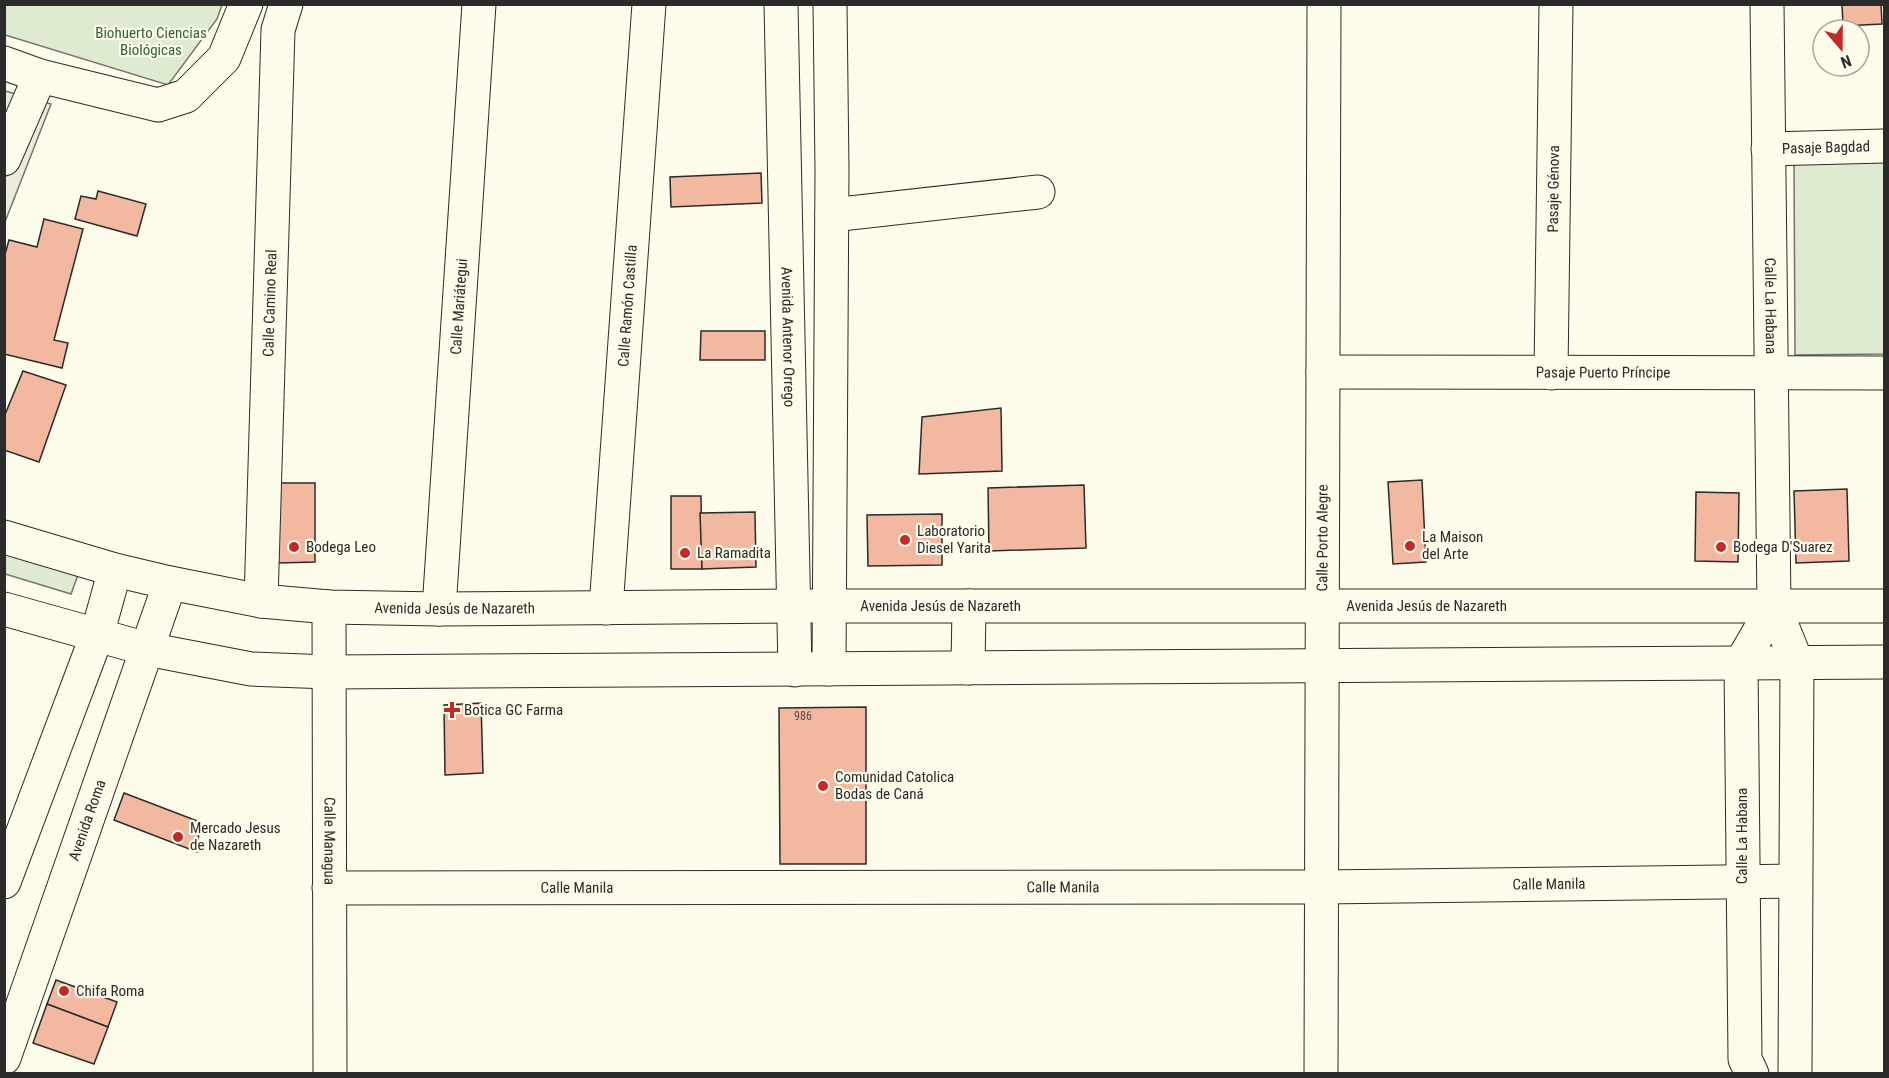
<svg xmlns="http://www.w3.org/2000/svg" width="1889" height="1078" viewBox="0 0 1889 1078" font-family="'Roboto Condensed',sans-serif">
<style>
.green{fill:#deebd1;stroke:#74746e;stroke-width:1.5}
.parking{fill:#eceadb;stroke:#74746e;stroke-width:1.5}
.building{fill:#f2b8a0;stroke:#2b2b2b;stroke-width:1.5}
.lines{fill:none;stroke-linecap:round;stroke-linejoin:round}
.minor-casing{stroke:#2b2b2b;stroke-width:35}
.major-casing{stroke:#2b2b2b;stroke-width:35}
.minor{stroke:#fdfbea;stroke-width:33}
.major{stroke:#fdfbea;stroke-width:33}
.poi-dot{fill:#c62828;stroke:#fdfbea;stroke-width:2}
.labels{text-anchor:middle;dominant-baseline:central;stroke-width:4.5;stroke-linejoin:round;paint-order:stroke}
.number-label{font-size:12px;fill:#5d4e48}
.park-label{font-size:15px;fill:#34623c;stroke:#fdfbea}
.street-label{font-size:15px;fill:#2b2b2b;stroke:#fdfbea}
.poi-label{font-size:15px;fill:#2b2b2b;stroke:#fdfbea;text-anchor:start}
</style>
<rect width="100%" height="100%" fill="#fdfbea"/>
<g class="green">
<path d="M4 5H222L217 19 168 85 5 35Z"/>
<path d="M1794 162H1884V354L1795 355Z"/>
<path d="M4 553 78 575 71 594 5 574Z"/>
</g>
<path class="parking" d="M5 91 51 104 5 222Z"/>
<g class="building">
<path d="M1842 4H1881L1882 24 1843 26Z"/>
<path d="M761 173 762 203 671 207 670 177Z"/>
<path d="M98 191 146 204 137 236 75 219 81 196 96 199Z"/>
<path d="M44 219 83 229 54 340 68 343 62 368 4 354V258L9 240 37 247Z"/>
<path d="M701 331H765V360H700Z"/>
<path d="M23 371 66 385 39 462 4 450V417Z"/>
<path d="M1001 408 1002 471 919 474 922 417Z"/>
<path d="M1422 480 1426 562 1393 564 1388 482Z"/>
<path d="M278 483H315V562L278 563Z"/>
<path d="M1084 485 1086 548 989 551 988 488Z"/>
<path d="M1847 489 1849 561 1796 563 1794 491Z"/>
<path d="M1696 492 1739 493 1738 562 1695 561Z"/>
<path d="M671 496H701L702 569H671Z"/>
<path d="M755 512 756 567 702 569 700 513Z"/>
<path d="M942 514V565L868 566 867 515Z"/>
<path d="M481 703 483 773 445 775 444 705Z"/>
<path d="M866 707V864H780L779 708Z"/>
<path d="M124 793 200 822 197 852 114 820Z"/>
<path d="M56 980 117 1002 108 1027 47 1004Z"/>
<path d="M47 1004 108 1027 94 1064 33 1043Z"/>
</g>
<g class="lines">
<defs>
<g id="minor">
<path id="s1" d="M781 4 795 670"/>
<path id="s2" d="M1767 4 1774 606 1797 663 1795 1074"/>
<path d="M4 63 40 76 158 105 186 96 224 58 246 4"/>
<path id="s3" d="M1768 149 1884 146"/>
<path d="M4 159 40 76"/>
<path d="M832 215 1038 192"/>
<path id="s4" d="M1323 372 1884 373"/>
<path id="s5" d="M1551 373 1556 4"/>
<path id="s6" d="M261 601 278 30 286 4"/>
<path id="s7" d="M329 607 330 1074"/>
<path id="s8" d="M606 608 649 4"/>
<path id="s9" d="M439 609 479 4"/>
<path d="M829 669 832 170 830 4"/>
<path id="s10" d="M329 888 1321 887 1794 881"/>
<path id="s11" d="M1321 1074 1324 4"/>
<path d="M1752 1074 1745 1059 1741 663 1774 606"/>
</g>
<g id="major">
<path id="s12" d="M4 537 115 570 170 583 261 601 329 607 439 609 793 606H1884"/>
<path d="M4 609 147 649 251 669 329 672 1884 662"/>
<path d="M968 668 969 606"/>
<path d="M4 882 97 635 115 570"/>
<path id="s13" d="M4 1058 170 583"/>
</g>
</defs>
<use href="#minor" class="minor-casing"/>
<use href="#major" class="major-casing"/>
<use href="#minor" class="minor"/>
<use href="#major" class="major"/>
</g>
<g class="poi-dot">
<circle cx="905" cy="540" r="6"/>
<circle cx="1410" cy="546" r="6"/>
<circle cx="294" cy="547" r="6"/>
<circle cx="1721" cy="547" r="6"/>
<circle cx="685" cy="553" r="6"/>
<path d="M449 701h6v6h6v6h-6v6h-6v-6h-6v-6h6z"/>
<circle cx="823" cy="786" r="6"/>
<circle cx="178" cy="837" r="6"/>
<circle cx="64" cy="991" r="6"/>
</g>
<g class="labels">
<g class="number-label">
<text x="803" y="716">986</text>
</g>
<g class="park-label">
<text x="151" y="33">Biohuerto Ciencias<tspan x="151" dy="17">Biológicas</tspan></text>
</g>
<g class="street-label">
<text stroke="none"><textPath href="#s3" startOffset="58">Pasaje Bagdad</textPath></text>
<text stroke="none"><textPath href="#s5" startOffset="184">Pasaje Génova</textPath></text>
<text stroke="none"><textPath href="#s6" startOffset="298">Calle Camino Real</textPath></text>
<text stroke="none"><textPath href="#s2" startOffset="302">Calle La Habana</textPath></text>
<text stroke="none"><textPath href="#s8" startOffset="303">Calle Ramón Castilla</textPath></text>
<text stroke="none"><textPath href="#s9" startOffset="303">Calle Mariátegui</textPath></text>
<text stroke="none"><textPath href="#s1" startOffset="333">Avenida Antenor Orrego</textPath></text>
<text stroke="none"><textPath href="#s4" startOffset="280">Pasaje Puerto Príncipe</textPath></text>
<text stroke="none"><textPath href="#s11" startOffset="536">Calle Porto Alegre</textPath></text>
<text stroke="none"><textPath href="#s12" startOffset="945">Avenida Jesús de Nazareth</textPath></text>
<text stroke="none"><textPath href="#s12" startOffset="1431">Avenida Jesús de Nazareth</textPath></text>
<text stroke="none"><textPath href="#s12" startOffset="459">Avenida Jesús de Nazareth</textPath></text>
<text stroke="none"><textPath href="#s13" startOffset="252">Avenida Roma</textPath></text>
<text transform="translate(1742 836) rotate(-90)">Calle La Habana</text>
<text stroke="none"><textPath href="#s7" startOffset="234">Calle Managua</textPath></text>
<text stroke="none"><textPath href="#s10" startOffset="1220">Calle Manila</textPath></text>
<text stroke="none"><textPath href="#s10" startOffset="734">Calle Manila</textPath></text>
<text stroke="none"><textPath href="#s10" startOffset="248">Calle Manila</textPath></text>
</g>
<g class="poi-label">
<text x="917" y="531">Laboratorio<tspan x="917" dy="17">Diesel Yarita</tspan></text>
<text x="1422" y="537">La Maison<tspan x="1422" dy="17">del Arte</tspan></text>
<text x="306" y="547">Bodega Leo</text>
<text x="1733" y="547">Bodega D'Suarez</text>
<text x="697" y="553">La Ramadita</text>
<text x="464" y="710">Botica GC Farma</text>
<text x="835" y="777">Comunidad Catolica<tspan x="835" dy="17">Bodas de Caná</tspan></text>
<text x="190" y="828">Mercado Jesus<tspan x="190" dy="17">de Nazareth</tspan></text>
<text x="76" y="991">Chifa Roma</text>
</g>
</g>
<rect width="1889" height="1078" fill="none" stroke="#2b2b2b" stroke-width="12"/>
<g transform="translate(1841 48) rotate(160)"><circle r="28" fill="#fdfbea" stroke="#a9a89e" stroke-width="1.5"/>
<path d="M0-4.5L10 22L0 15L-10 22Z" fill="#c62828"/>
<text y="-9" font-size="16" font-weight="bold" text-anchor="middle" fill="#2b2b2b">N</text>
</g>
</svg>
